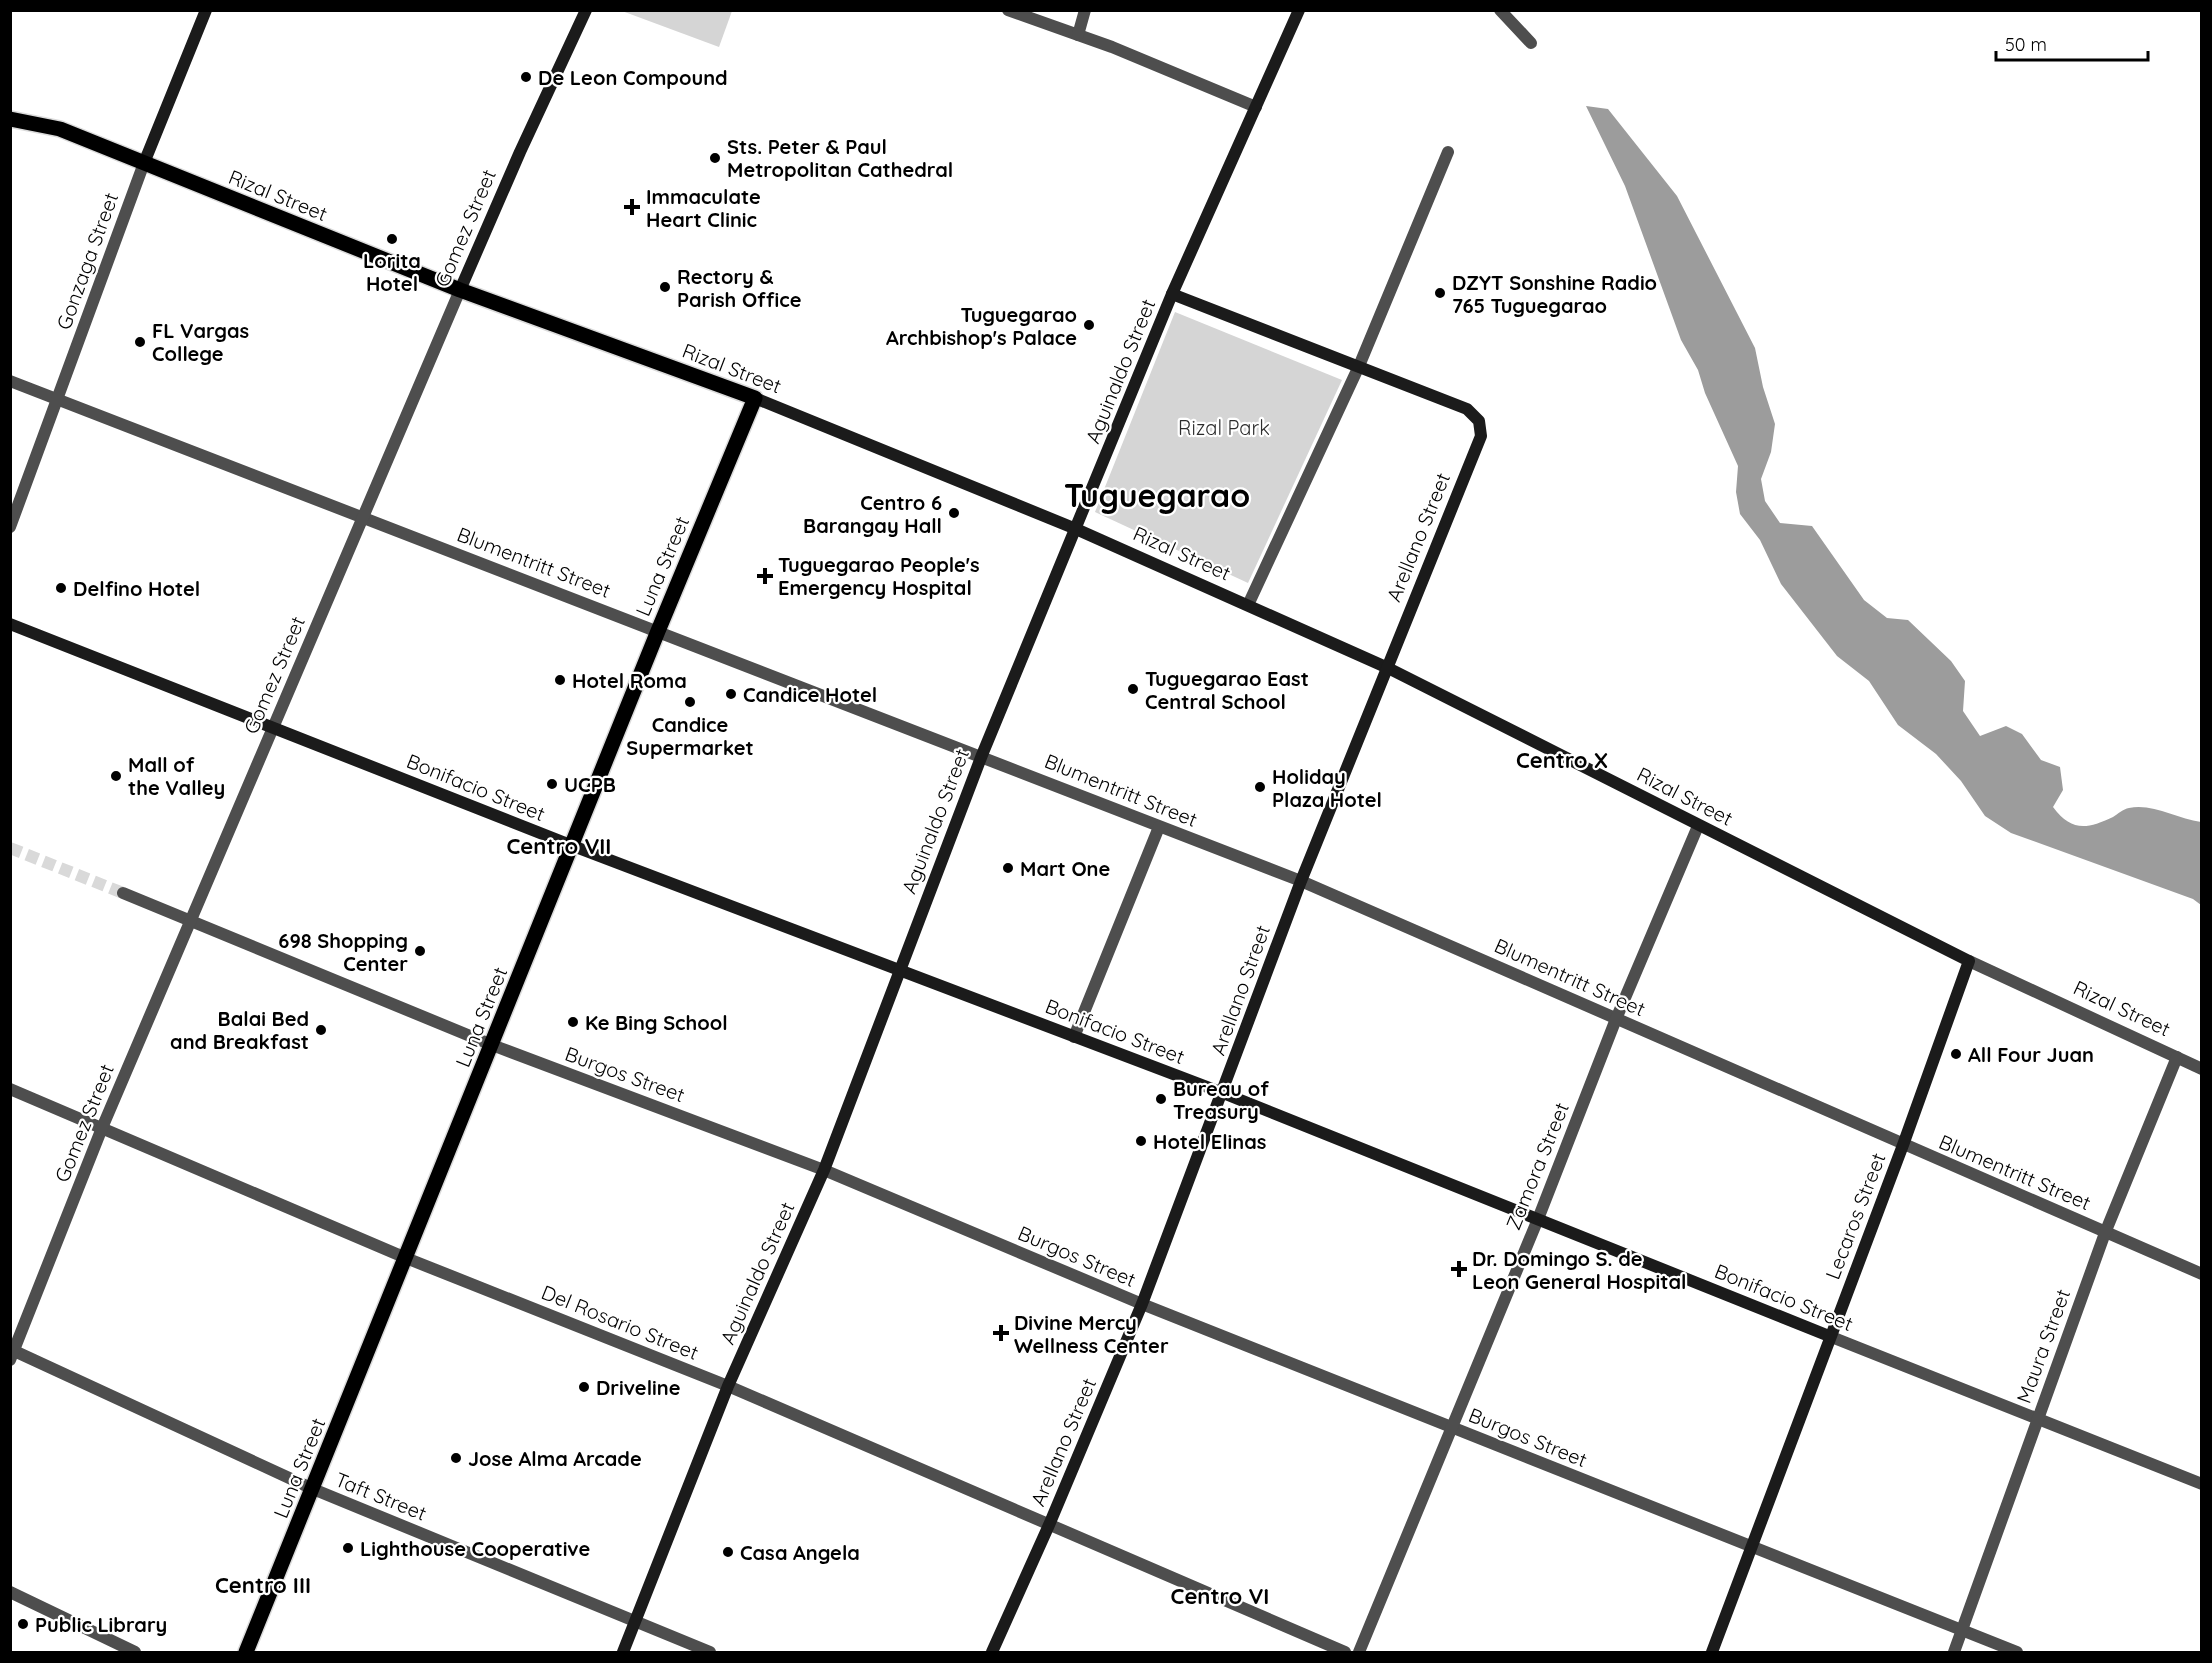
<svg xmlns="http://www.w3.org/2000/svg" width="2212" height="1663" viewBox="0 0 2212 1663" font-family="Quicksand,sans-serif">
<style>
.green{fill:#d5d5d5}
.water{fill:#9c9c9c}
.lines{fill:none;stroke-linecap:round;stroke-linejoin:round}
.street-tunnel{stroke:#d9d9d9;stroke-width:12;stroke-dasharray:12 6;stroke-linecap:butt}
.primary-casing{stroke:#dbdbdb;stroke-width:18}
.street{stroke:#4e4e4e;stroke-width:12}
.secondary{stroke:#1b1b1b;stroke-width:12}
.primary{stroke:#000;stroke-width:15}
.poi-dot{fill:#000;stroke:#fff;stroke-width:2}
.labels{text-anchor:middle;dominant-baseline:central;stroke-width:4.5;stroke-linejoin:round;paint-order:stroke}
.poi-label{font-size:20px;font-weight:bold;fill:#000;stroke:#fff;text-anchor:start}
.street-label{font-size:20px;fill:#000;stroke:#fff}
.park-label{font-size:20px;fill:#2c2c2c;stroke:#fff}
.quarter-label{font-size:22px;font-weight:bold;fill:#000;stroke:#fff}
.town-label{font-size:32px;font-weight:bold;fill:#000;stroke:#fff}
</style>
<rect width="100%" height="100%" fill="#fff"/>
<g class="green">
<path d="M622 11V10L732 11 719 47Z"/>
<path d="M1175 312 1342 380 1248 583 1095 512Z"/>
</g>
<path class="water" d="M1586 106 1608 109 1677 196 1755 348 1763 387 1775 424 1771 452 1761 479 1765 501 1780 523 1812 526 1864 600 1887 618 1908 620 1951 661 1965 681 1963 711 1980 736 2006 726 2022 734 2041 760 2060 767 2063 790 2053 807C2071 831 2086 830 2113 817 2118 814 2123 809 2129 808 2153 803 2177 819 2201 822V905L2193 899 2011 833 1985 816 1961 781 1936 754 1898 725 1869 681 1837 656 1781 584 1760 540 1740 514 1736 492 1738 466 1705 393 1698 370 1681 340 1625 186Z"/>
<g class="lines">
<path class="street-tunnel" d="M10 848 123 893"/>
<defs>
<path id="primary" d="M10 119 60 129 460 290 755 398 658 631 246 1652"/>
</defs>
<use href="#primary" class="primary-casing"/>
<g class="street">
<path d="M1008 10 1112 47 1256 107"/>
<path d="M1500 10 1531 43"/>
<path d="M1078 35 1085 10"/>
<path d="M10 381 1301 881 2202 1274"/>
<path d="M10 527 144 163"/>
<path d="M1248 605 1359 366 1448 152"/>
<path d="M123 893 492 1045 824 1170 1142 1304 2017 1652"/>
<path d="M1969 961 2202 1069"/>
<path d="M1074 1037 1159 827"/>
<path d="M10 1089 406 1258 728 1386 1345 1652"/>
<path d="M1829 1336 2202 1484"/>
<path d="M10 1349 313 1489 710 1652"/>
<path d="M10 1360 102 1128 460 290"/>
<path d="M10 1592 135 1652"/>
<path d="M1359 1652 1538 1219 1616 1019 1698 826"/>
<path d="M1954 1652 2105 1233 2177 1057"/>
</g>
<g class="secondary">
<path d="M144 163 206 10"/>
<path d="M460 290 520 152 586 10"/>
<path d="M755 398 1076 529 1388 668 1969 961 1903 1145 1712 1652"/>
<path d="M10 624 573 846 1223 1093 1829 1336"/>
<path d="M623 1652 728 1386 824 1170 982 755 1172 294 1299 10"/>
<path d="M992 1652 1049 1525 1142 1304 1301 881 1481 436 1479 421 1467 409 1172 294"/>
</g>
<use href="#primary" class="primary"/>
</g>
<g class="poi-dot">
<circle cx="526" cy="77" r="6"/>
<circle cx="715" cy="158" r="6"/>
<path d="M629 198h6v6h6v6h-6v6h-6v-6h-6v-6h6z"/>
<circle cx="392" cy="239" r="6"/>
<circle cx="665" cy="287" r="6"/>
<circle cx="1440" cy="293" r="6"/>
<circle cx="1089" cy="325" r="6"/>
<circle cx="140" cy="342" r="6"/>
<circle cx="954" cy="513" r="6"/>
<path d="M762 567h6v6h6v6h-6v6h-6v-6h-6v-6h6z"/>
<circle cx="61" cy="588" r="6"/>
<circle cx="560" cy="680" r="6"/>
<circle cx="1133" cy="689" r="6"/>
<circle cx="731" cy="694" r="6"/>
<circle cx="690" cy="702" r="6"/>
<circle cx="116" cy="776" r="6"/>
<circle cx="552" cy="784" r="6"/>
<circle cx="1260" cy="787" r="6"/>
<circle cx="1008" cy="868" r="6"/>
<circle cx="420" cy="951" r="6"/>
<circle cx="573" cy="1022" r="6"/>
<circle cx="321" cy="1030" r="6"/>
<circle cx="1956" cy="1054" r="6"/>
<circle cx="1161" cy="1099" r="6"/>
<circle cx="1141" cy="1141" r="6"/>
<path d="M1456 1260h6v6h6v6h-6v6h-6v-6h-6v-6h6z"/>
<path d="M998 1324h6v6h6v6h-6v6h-6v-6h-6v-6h6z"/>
<circle cx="584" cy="1387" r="6"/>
<circle cx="456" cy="1458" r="6"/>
<circle cx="348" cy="1548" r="6"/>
<circle cx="728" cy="1552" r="6"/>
<circle cx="23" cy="1624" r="6"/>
</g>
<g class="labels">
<g class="poi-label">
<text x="538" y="77">De Leon Compound</text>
<text x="727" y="146">Sts. Peter &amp; Paul<tspan x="727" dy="23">Metropolitan Cathedral</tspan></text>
<text x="646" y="196">Immaculate<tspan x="646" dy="23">Heart Clinic</tspan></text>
<text x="392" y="260" text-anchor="middle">Lorita<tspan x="392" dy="23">Hotel</tspan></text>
<text x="677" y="276">Rectory &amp;<tspan x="677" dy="23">Parish Office</tspan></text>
<text x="1452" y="282">DZYT Sonshine Radio<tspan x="1452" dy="23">765 Tuguegarao</tspan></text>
<text x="1077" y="314" text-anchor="end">Tuguegarao<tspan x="1077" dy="23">Archbishop's Palace</tspan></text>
<text x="152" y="330">FL Vargas<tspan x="152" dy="23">College</tspan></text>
<text x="942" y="502" text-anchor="end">Centro 6<tspan x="942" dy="23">Barangay Hall</tspan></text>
<text x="778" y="564">Tuguegarao People's<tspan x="778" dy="23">Emergency Hospital</tspan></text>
<text x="73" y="588">Delfino Hotel</text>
<text x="1145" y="678">Tuguegarao East<tspan x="1145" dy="23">Central School</tspan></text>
<text x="572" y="680">Hotel Roma</text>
<text x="743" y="694">Candice Hotel</text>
<text x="690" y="724" text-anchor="middle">Candice<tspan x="690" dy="23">Supermarket</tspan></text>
<text x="128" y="764">Mall of<tspan x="128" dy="23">the Valley</tspan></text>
<text x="1272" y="776">Holiday<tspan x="1272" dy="23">Plaza Hotel</tspan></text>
<text x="564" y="784">UCPB</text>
<text x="1020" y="868">Mart One</text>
<text x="408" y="940" text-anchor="end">698 Shopping<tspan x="408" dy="23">Center</tspan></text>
<text x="309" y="1018" text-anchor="end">Balai Bed<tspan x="309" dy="23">and Breakfast</tspan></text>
<text x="585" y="1022">Ke Bing School</text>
<text x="1968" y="1054">All Four Juan</text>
<text x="1173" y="1088">Bureau of<tspan x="1173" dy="23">Treasury</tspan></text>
<text x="1153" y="1141">Hotel Elinas</text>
<text x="1472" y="1258">Dr. Domingo S. de<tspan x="1472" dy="23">Leon General Hospital</tspan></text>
<text x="1014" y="1322">Divine Mercy<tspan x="1014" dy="23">Wellness Center</tspan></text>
<text x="596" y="1387">Driveline</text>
<text x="468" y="1458">Jose Alma Arcade</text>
<text x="360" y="1548">Lighthouse Cooperative</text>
<text x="740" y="1552">Casa Angela</text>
<text x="35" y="1624">Public Library</text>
</g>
<g class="street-label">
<text transform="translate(278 195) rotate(22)">Rizal Street</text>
<text transform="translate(465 228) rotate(-67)">Gomez Street</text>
<text transform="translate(87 261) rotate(-70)">Gonzaga Street</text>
<text transform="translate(732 368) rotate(21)">Rizal Street</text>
<text transform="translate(1120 371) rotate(-68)">Aguinaldo Street</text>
<text transform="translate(1418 537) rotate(-68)">Arellano Street</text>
<text transform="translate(1182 553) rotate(24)">Rizal Street</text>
<text transform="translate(534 562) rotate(21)">Blumentritt Street</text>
<text transform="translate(662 566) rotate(-67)">Luna Street</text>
<text transform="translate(274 675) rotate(-67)">Gomez Street</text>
<text transform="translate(476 787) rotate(22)">Bonifacio Street</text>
<text transform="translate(1121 790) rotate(22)">Blumentritt Street</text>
<text transform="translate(1685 796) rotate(27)">Rizal Street</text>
<text transform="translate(935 821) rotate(-69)">Aguinaldo Street</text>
<text transform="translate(1570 977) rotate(24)">Blumentritt Street</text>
<text transform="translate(1240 990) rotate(-70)">Arellano Street</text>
<text transform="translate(2122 1008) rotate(25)">Rizal Street</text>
<text transform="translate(481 1017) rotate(-68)">Luna Street</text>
<text transform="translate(1115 1031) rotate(21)">Bonifacio Street</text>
<text transform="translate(625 1074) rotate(20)">Burgos Street</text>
<text transform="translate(84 1123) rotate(-68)">Gomez Street</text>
<text transform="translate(1537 1166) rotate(-68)">Zamora Street</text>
<text transform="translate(2015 1172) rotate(23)">Blumentritt Street</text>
<text transform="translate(1855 1216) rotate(-69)">Lecaros Street</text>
<text transform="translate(1077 1256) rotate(23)">Burgos Street</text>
<text transform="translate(757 1273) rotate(-66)">Aguinaldo Street</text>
<text transform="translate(1784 1297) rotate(22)">Bonifacio Street</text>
<text transform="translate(620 1322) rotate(22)">Del Rosario Street</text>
<text transform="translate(2043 1346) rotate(-70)">Maura Street</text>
<text transform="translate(1528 1437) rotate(22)">Burgos Street</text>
<text transform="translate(1063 1442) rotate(-67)">Arellano Street</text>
<text transform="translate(299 1468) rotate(-68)">Luna Street</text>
<text transform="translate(381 1496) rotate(22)">Taft Street</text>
</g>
<g class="park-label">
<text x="1224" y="427">Rizal Park</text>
</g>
<g class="quarter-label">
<text x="1562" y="760">Centro X</text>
<text x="559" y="846">Centro VII</text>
<text x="263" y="1585">Centro III</text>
<text x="1220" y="1596">Centro VI</text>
</g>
<g class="town-label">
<text x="1157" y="495">Tuguegarao</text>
</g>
</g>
<rect width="2212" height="1663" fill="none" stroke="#000000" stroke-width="24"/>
<path d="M1996 51v9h152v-9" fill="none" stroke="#000000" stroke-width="3"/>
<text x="2005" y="51" font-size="18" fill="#000000" stroke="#ffffff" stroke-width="4.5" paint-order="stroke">50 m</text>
</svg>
